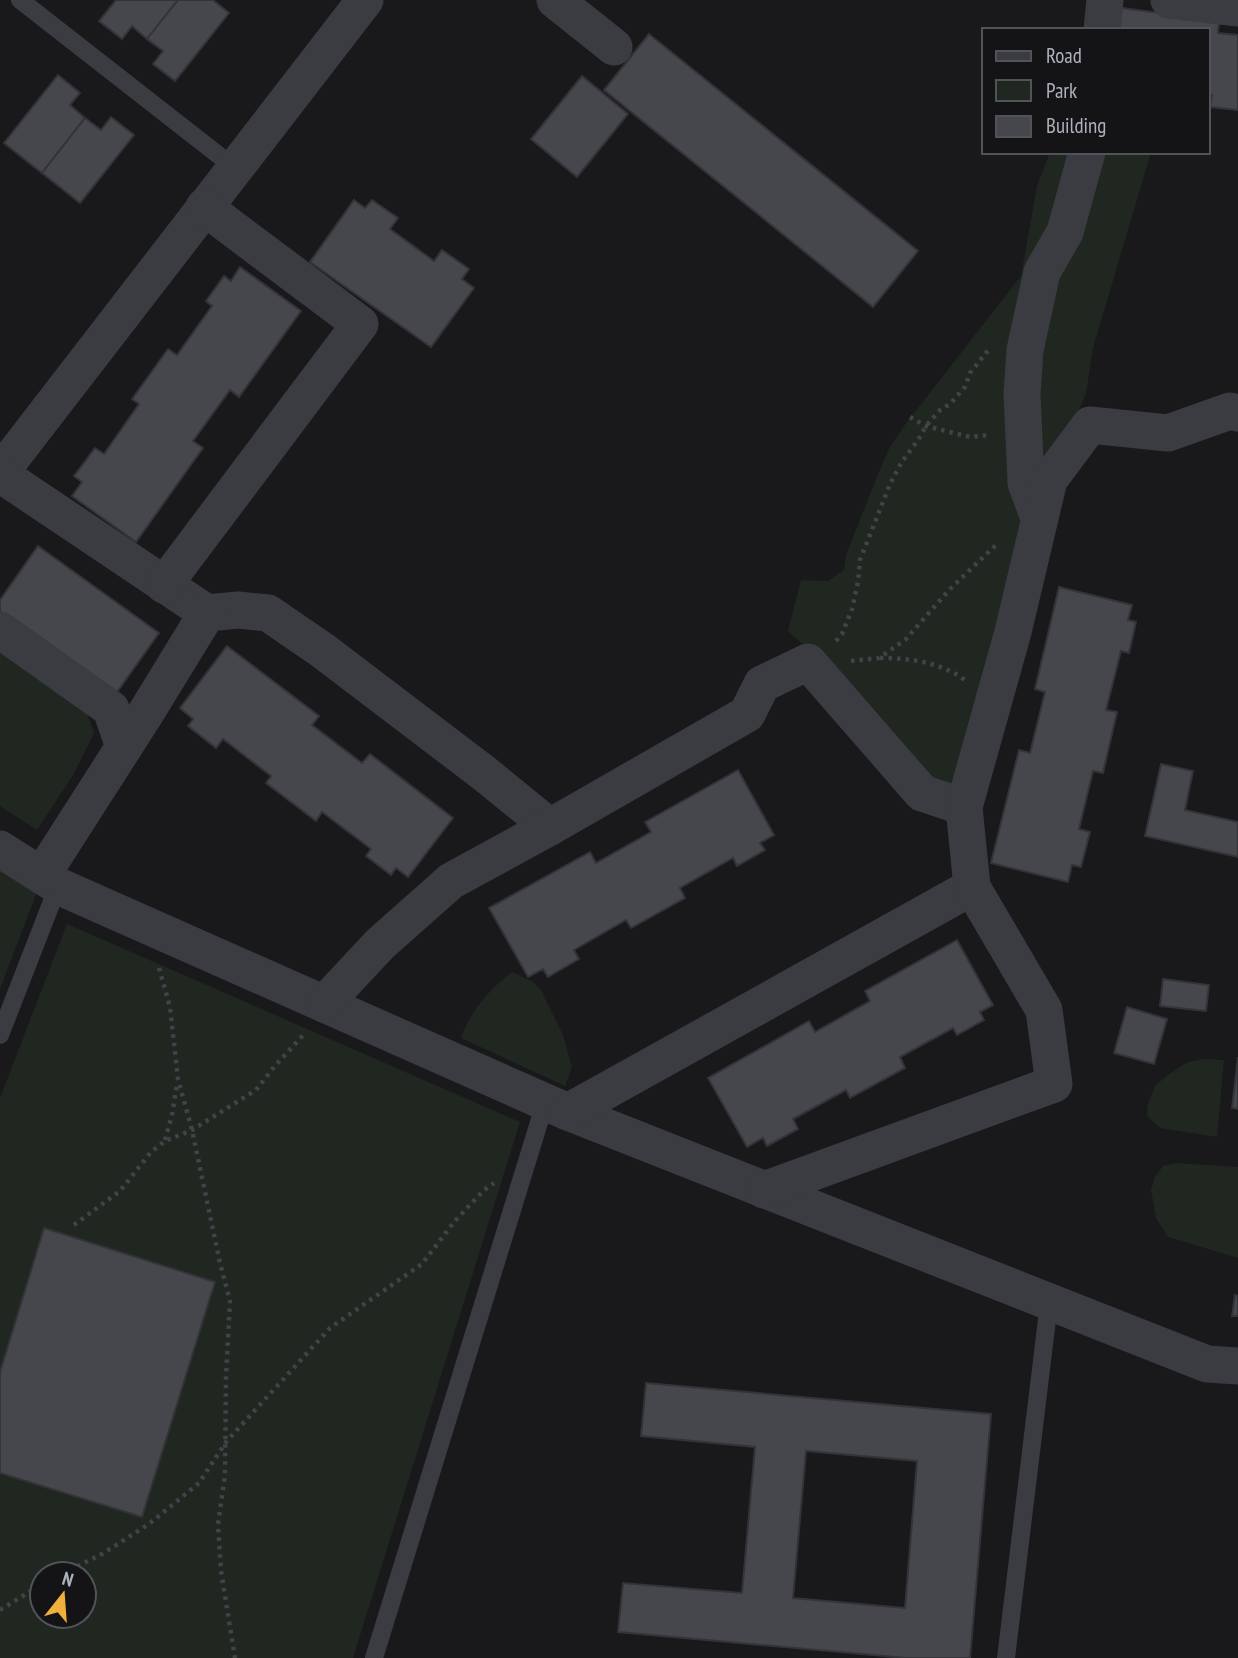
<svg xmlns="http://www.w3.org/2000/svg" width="1238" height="1658" viewBox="0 0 1238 1658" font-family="'PT Sans Narrow',sans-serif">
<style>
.green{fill:#1f2720;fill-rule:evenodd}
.building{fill:#46474c;stroke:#333338;stroke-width:2;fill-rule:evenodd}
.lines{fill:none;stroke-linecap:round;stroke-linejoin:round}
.path{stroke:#404348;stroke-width:4.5;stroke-dasharray:3.5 5;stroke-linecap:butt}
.service{stroke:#3a3c41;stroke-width:18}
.minor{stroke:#3a3c41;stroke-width:37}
</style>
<rect width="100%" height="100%" fill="#19191c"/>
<g class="green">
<path d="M1050 152H1151L1093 348 1086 393 1067 440 951 792 926 784 811 652 788 631 801 580 828 581 844 570 846 555 878 474 889 449 904 426 1021 276 1037 186Z"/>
<path d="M0 650 87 713 94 733 73 775 37 830 0 806Z"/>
<path d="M0 866 38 889 0 989Z"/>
<path d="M67 924 520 1122 353 1658H0V1098ZM42 1574H84V1616H42Z"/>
<path d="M512 972 532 981 541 990 563 1035 572 1067 565 1086 461 1038C471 1010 489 990 512 972Z"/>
<path d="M1205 1059 1224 1060 1217 1137 1160 1128 1147 1116 1148 1104 1155 1086 1169 1074 1188 1062Z"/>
<path d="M1176 1163 1238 1167V1258L1168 1237 1156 1218 1151 1190 1155 1177 1163 1166Z"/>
</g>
<g class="building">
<path d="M116 0H178L147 39 132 26 122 39 99 21Z"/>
<path d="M178 0H213L229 13 175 81 153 64 163 51 147 39Z"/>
<path d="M1115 7 1219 21 1218 33 1238 35V110L1210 107 1212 95H1208V30H1112Z"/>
<path d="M649 34 918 251 873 307 604 90Z"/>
<path d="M58 75 80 93 70 105 85 118 42 173 4 143Z"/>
<path d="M582 76 628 114 577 177 531 139Z"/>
<path d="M111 117 134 135 80 203 42 173 85 118 101 130Z"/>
<path d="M354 200 365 208 372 200 398 218 390 229 434 261 442 250 469 269 462 279 474 288 431 347 310 262Z"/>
<path d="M240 267 301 311 239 397 230 390 193 441 203 448 136 542 72 496 82 482 74 476 95 448 104 454 139 404 132 399 168 349 177 355 212 306 206 301 224 276 231 281Z"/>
<path d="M38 546 159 633 117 692 0 611V600Z"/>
<path d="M1059 587 1132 605 1128 620 1136 622 1129 653 1121 651 1106 710 1117 712 1103 773 1093 771 1079 829 1090 832 1081 867 1072 865 1068 882 991 863 1019 750 1030 753 1045 692 1035 689Z"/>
<path d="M227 646 319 716 312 725 362 763 370 754 453 818 408 877 396 868 391 875 366 856 371 849 322 812 316 821 266 783 271 776 223 739 216 748 188 726 193 719 180 708Z"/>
<path d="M1161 764 1193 771 1185 810 1238 822V857L1145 836Z"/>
<path d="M738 770 774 835 760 843 765 850 737 866 733 858 680 888 685 898 631 928 626 920 574 950 579 959 548 977 543 969 528 977 489 908 590 852 596 863 651 832 645 822Z"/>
<path d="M957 940 993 1005 980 1012 984 1020 957 1035 953 1028 900 1057 905 1068 850 1098 846 1090 793 1119 798 1129 767 1146 763 1138 747 1147 708 1078 809 1021 815 1032 870 1001 865 991Z"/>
<path d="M1163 979 1209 985 1206 1011 1160 1006Z"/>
<path d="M1127 1007 1167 1019 1154 1064 1114 1053Z"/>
<path d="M1238 1057V1109L1232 1108Z"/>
<path d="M44 1228 215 1282 142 1517 0 1473V1372Z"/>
<path d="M1235 1295 1238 1296V1316H1232Z"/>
<path d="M646 1383 991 1414 970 1658H906L618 1632 623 1583 742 1593 755 1447 641 1436ZM806 1451 917 1461 905 1608 793 1598Z"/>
</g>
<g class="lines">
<g class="path">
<path d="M910 417 926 426 970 437 990 435"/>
<path d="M836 641 842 634 852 609 858 582 860 560 890 484 901 463 918 440 926 426 940 410 950 404 965 387 970 373 990 348"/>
<path d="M880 658C910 658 940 662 965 680"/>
<path d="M851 661 879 658 906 639 950 589 998 543"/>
<path d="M159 968 170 1007 178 1079 192 1130 220 1263 230 1301 226 1376 225 1475 218 1524 221 1571 235 1658"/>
<path d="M165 1140 172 1115 177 1084"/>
<path d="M74 1225 120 1191 151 1152 165 1141 192 1130 256 1090 274 1067 306 1032"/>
<path d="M62 1574 102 1554 149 1524 199 1483 226 1442 330 1328 422 1264 454 1222 484 1190 494 1183"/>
<path d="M0 1610 42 1584"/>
</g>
<g class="service">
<path d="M20 0 235 168"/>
<path d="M0 1035 58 886"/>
<path d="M374 1658 545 1103"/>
<path d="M1006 1658 1049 1303"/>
</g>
<g class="minor">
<path d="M555 0 614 47"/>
<path d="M1169 0 1238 8"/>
<path d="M1102 30 1105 0"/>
<path d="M0 473 365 0"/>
<path d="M0 474 207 613 238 610 268 613 322 650 485 774 550 827"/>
<path d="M1039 518 1026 483 1022 394 1025 350 1042 272 1065 232 1087 152"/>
<path d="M164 585 360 324 204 207"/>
<path d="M0 630 111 709 124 747"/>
<path d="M0 849 58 886 568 1112 1207 1364 1238 1366"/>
<path d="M42 875 147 711 207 613"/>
<path d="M324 1004 380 944 451 881 550 827 747 714 762 684 808 662 922 793 964 807"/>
<path d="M568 1112 972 887"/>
<path d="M764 1190 1054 1084 1044 1010 972 887 964 807 1013 632 1049 480 1090 425 1168 433 1230 411 1238 413"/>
</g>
</g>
<rect x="982" y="28" width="228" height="126" fill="#141417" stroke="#515359" stroke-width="2"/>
<rect x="996" y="51" width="35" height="10" fill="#3a3c41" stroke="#515359" stroke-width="2"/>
<text x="1046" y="63" font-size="21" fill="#acb1bb">Road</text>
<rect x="996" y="80" width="35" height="21" fill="#1f2720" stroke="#515359" stroke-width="2"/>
<text x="1046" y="98" font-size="21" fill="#acb1bb">Park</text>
<rect x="996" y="116" width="35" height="21" fill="#46474c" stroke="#515359" stroke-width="2"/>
<text x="1046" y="133" font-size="21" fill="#acb1bb">Building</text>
<g transform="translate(63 1595) rotate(17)"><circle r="33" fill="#141417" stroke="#515359" stroke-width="2"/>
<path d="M0-5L12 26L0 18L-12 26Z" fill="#f1b03c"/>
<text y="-10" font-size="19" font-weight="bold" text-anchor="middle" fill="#acb1bb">N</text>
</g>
</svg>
